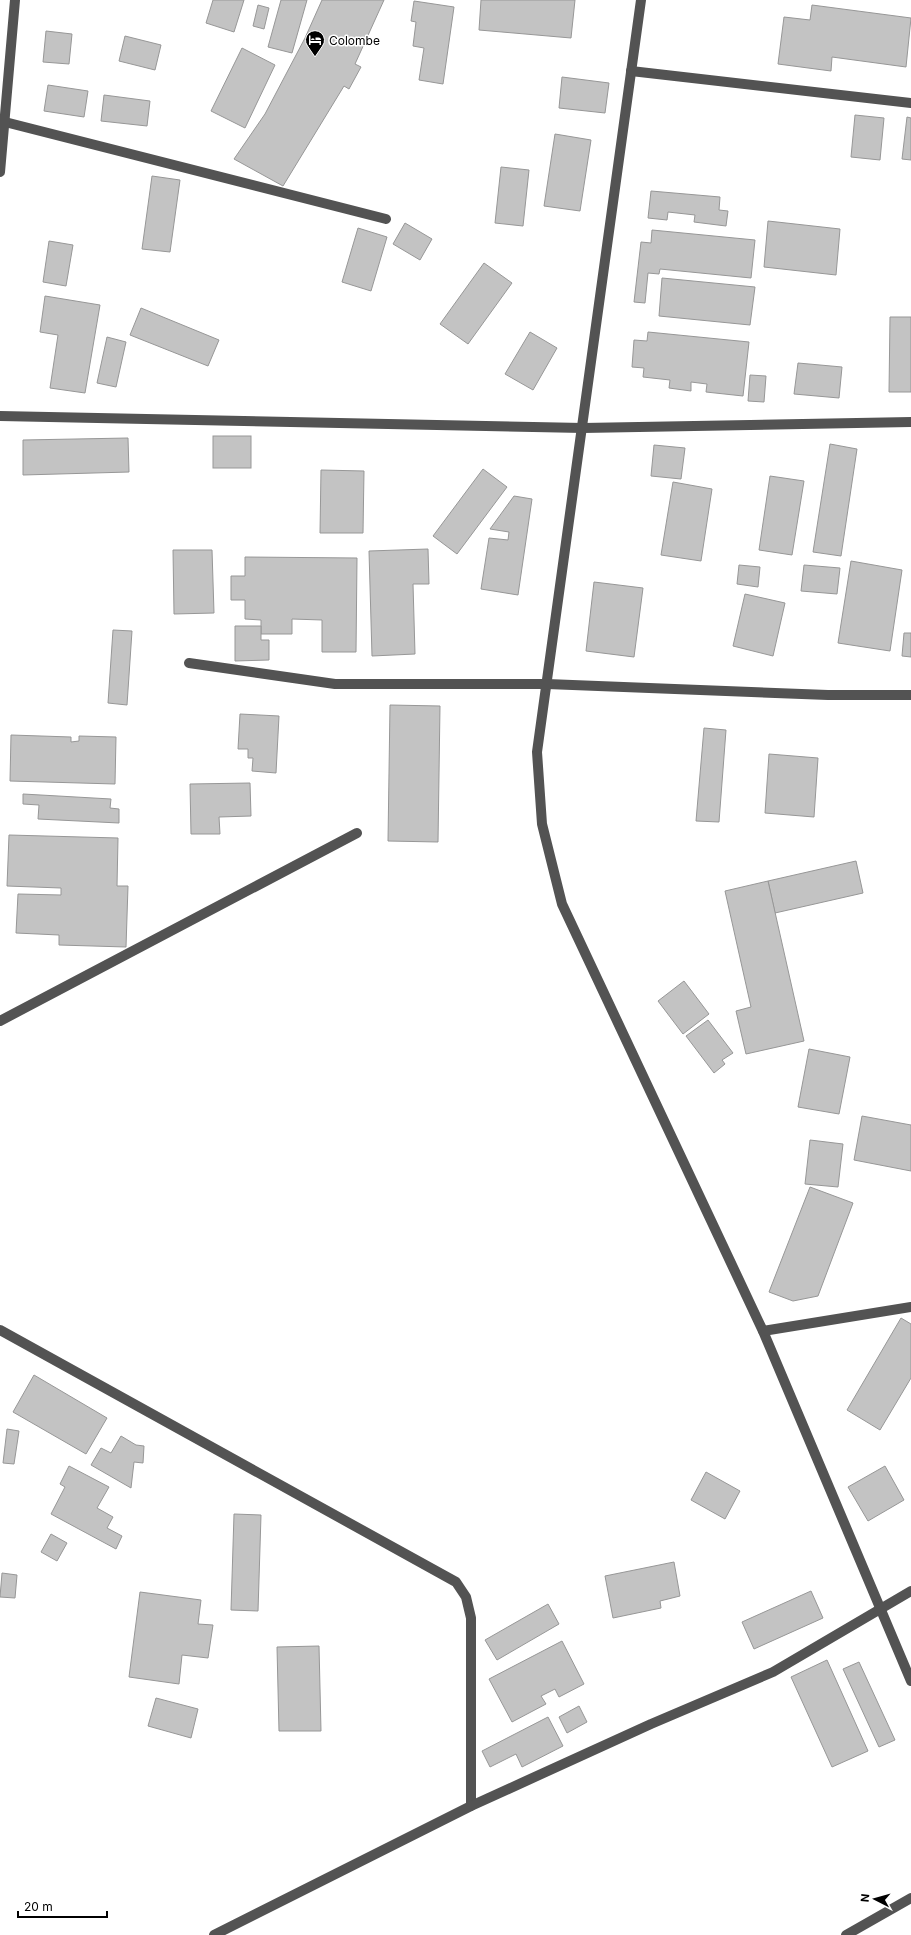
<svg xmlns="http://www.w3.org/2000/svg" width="911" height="1935" viewBox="0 0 911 1935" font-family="Inter,sans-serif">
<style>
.building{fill:#c3c3c3;stroke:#979797}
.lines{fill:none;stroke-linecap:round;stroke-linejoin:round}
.minor{stroke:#535353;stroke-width:10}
.labels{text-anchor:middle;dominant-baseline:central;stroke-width:3;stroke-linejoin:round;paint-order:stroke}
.poi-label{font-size:12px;fill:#000;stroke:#fff;text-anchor:start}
</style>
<rect width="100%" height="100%" fill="#fff"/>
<g class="building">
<path d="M213 0H244L234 32 206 23Z"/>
<path d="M281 0H307L292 53 268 47Z"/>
<path d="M322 0H384L355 64 361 67 349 89 344 86 283 186 234 159 265 114 305 38Z"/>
<path d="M481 0H575L571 38 479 30Z"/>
<path d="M414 1 454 7 443 84 419 80 424 48 413 46 416 22 411 21Z"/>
<path d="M258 5 269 8 264 29 253 26Z"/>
<path d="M812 5 911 18 906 67 832 57 831 71 778 64 784 17 810 20Z"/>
<path d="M46 31 72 34 69 64 43 62Z"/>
<path d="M125 36 161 45 155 70 119 61Z"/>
<path d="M242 48 275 65 245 128 211 111Z"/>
<path d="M562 77 609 83 605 113 559 108Z"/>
<path d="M48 85 88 91 84 117 44 111Z"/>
<path d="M104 95 150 101 147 126 101 121Z"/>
<path d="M855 115 884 118 880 160 851 157Z"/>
<path d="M907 117 911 118V160L902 159Z"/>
<path d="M555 134 591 140 580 211 544 206Z"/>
<path d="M501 167 529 170 523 226 495 223Z"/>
<path d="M152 176 180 180 170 252 142 249Z"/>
<path d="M651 191 720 197 719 210 728 211 726 226 694 222 695 215 668 212 667 220 648 218Z"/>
<path d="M768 221 840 229 836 275 764 267Z"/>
<path d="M405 223 432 239 420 260 393 244Z"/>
<path d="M358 228 387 237 371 291 342 282Z"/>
<path d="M652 230 755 240 751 278 660 269 659 274 648 273 645 303 634 302 641 242 651 243Z"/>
<path d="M49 241 73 245 66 286 43 282Z"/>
<path d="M484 263 512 283 468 344 440 324Z"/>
<path d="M662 278 755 287 750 325 659 316Z"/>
<path d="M45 296 100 305 85 393 50 388 58 335 40 332Z"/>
<path d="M141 308 219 340 208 366 130 335Z"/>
<path d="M890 317H911V392H889Z"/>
<path d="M530 332 557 348 533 390 505 374Z"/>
<path d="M648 332 749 342 743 396 706 392 707 384 691 382V391L669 388 670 380 643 377 644 368 632 367 634 340 647 341Z"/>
<path d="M107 337 126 342 116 387 97 383Z"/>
<path d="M798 363 842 367 839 398 794 394Z"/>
<path d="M750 375 766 376 764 402 748 401Z"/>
<rect x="213" y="436" width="38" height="32"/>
<path d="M128 438 129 472 23 475V440Z"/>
<path d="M830 444 857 449 841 556 813 552Z"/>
<path d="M654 445 685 448 681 479 651 476Z"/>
<path d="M483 469 507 487 457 554 433 536Z"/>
<path d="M321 470 364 471 363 533H320Z"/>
<path d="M770 476 804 481 792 555 759 550Z"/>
<path d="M673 482 712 489 701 561 661 555Z"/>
<path d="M514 496 532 499 518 595 481 589 489 538 508 540 509 532 490 529Z"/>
<path d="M428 549 429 584H413L415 654 372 656 369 551Z"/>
<path d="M173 550H212L214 613 174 614Z"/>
<path d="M245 557 357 558 356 652H322V620L292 619V634H261V620L245 619V600H231V576H245Z"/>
<path d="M851 561 902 570 890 651 838 643Z"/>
<path d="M739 565 760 567 758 587 737 584Z"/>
<path d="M804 565 840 568 837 594 801 591Z"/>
<path d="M594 582 643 588 634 657 586 651Z"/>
<path d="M745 594 785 603 773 656 733 646Z"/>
<path d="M235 626H261V640H269V660L235 661Z"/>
<path d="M113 630 132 631 127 705 108 703Z"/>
<path d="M904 633H911V657L902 656Z"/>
<path d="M390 705 440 706 438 842 388 841Z"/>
<path d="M240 714 279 716 276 773 252 771 253 758H248V749H238Z"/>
<path d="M704 728 726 730 719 822 696 821Z"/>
<path d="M11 735 71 737V742L79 741V736L116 737 115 784 10 781Z"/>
<path d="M769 754 818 758 814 817 765 813Z"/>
<path d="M250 783 251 816 219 817 220 834H191L190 784Z"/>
<path d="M23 794 111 799 110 808 119 809V823L38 819 39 805 23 804Z"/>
<path d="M9 835 118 838 117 886H128L126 947 59 945V935L16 933 18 894 61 895V888L7 886Z"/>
<path d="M856 861 863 893 775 913 768 881Z"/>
<path d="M768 881 804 1041 746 1054 736 1011 751 1007 725 891Z"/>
<path d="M684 981 709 1014 683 1034 658 1001Z"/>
<path d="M708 1020 733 1053 722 1060 725 1064 714 1073 686 1036Z"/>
<path d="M809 1049 850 1057 839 1114 798 1107Z"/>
<path d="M862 1116 911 1125V1171L854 1160Z"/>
<path d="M810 1140 843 1144 838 1187 805 1184Z"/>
<path d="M810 1187 853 1203 818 1296 793 1301 769 1292Z"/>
<path d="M901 1318 911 1324V1378L880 1430 847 1410Z"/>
<path d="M34 1375 107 1418 86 1454 13 1412Z"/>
<path d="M7 1429 19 1431 14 1464 3 1463Z"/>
<path d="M121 1436 136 1445 144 1446 143 1463 134 1462 131 1488 91 1465 101 1448 111 1453Z"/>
<path d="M69 1466 109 1487 97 1508 113 1517 107 1528 122 1536 116 1549 51 1514 65 1487 60 1484Z"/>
<path d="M885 1466 904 1500 868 1521 848 1487Z"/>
<path d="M706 1472 740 1491 725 1519 691 1500Z"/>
<path d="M234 1514 261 1515 258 1611 231 1610Z"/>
<path d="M51 1534 67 1543 57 1561 41 1552Z"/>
<path d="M674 1562 680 1596 660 1601 661 1608 613 1618 605 1576Z"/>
<path d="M2 1573 17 1575 15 1598 0 1597Z"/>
<path d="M811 1591 823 1618 754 1649 742 1622Z"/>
<path d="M140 1592 201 1600 198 1624 213 1625 208 1658 182 1655 179 1684 129 1677Z"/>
<path d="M548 1604 559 1624 497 1660 485 1640Z"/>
<path d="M562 1641 584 1684 559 1697 555 1689 541 1696 546 1704 512 1722 489 1679Z"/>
<path d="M319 1646 321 1731H279L277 1647Z"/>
<path d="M827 1660 868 1751 832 1767 791 1677Z"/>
<path d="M859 1662 895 1740 879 1747 843 1669Z"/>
<path d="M156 1698 198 1709 191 1738 148 1726Z"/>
<path d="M579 1706 587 1722 567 1733 559 1717Z"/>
<path d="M548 1717 563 1746 522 1767 516 1754 490 1767 482 1751Z"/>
</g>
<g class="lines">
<g class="minor">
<path d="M641 0 537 752 542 824 562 904 763 1331 911 1681"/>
<path d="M631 71 911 103"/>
<path d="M5 122 386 219"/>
<path d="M0 172 15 0"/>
<path d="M0 416 583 428 911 422"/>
<path d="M189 663 335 684H547L828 695H911"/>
<path d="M0 1021 357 833"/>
<path d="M0 1330 456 1582 466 1597 471 1618V1806"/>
<path d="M763 1331 911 1307"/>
<path d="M214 1935 471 1806 651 1724 773 1672 911 1591"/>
<path d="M846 1935 911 1898"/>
</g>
</g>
<defs>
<symbol id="hotel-pin" viewBox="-11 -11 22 30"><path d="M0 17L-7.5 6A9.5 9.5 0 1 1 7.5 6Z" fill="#000" stroke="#fff"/><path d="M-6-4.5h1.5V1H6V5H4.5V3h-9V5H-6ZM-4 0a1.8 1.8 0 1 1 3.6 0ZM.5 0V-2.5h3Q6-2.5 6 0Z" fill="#fff"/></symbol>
</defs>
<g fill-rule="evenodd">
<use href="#hotel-pin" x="304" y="29" width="22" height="30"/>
</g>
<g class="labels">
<g class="poi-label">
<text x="329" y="40">Colombe</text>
</g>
</g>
<g transform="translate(875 1899) rotate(276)" stroke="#ffffff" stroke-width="3" paint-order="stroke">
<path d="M0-3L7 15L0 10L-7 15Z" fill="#000000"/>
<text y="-6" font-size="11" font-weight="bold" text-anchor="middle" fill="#000000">N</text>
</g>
<path d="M18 1911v6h89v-6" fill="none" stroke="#000000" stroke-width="2"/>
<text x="24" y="1911" font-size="12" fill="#000000" stroke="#ffffff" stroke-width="3" paint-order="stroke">20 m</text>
</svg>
